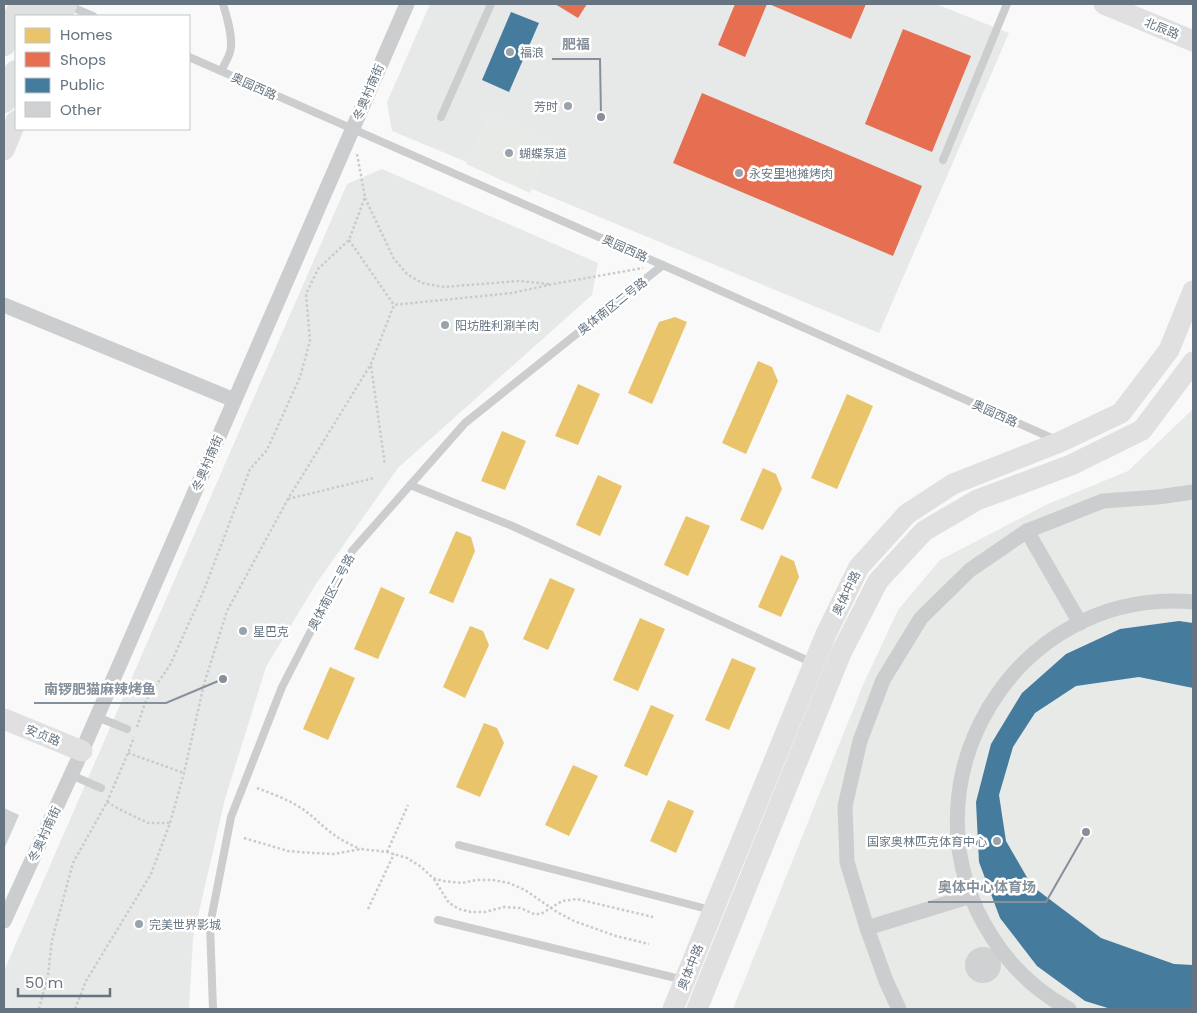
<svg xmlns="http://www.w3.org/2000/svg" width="1197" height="1013" viewBox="0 0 1197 1013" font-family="Poppins,'Noto Sans SC',sans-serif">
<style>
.built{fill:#e7e9e9}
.green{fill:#e7eae6}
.homes{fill:#e9c46a}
.shops{fill:#e76f51}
.public{fill:#457b9d}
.building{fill:#d0d1d2}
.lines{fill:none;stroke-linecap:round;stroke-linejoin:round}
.path{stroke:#c9cacb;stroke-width:2.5;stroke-dasharray:2.5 2.5;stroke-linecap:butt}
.lane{stroke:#cccdce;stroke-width:8}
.street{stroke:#cccdce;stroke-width:15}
.secondary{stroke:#e0e0e1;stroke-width:21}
.primary{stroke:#e0e0e1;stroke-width:24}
.poi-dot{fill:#99a3ab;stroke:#fff;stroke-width:2}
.labels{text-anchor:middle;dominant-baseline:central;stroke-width:5;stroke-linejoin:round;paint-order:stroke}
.street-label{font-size:12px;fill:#667481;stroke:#fff}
.poi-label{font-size:12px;fill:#667481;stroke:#fff;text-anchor:start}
.leader{fill:none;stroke:#85909a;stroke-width:2}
.callout-dot{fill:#85909a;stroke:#fff;stroke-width:2}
.callout-label{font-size:14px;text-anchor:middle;font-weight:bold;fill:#85909a;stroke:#fff;stroke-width:5;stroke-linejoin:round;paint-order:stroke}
</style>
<rect width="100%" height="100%" fill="#f9f9f9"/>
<g class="built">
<path d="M430 4H936L1009 33 879 333 392 131 387 102Z"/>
<path d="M382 169 598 263 592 295 398 468 316 584 266 667 225 799 193 938 189 1009H4V971L347 184Z"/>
</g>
<g class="green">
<path d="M488 113 552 142 530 193 466 164Z"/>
<path d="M1193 409V1009H733L863 685 898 610 940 560 1048 504 1128 471Z"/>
</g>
<g class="homes">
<path d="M675 317 687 322 652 404 628 393 659 322Z"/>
<path d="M758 361 772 367 778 381 746 454 722 443Z"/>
<path d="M578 384 600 394 578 445 555 436Z"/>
<path d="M847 394 873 406 837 489 811 478Z"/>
<path d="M502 431 526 441 505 490 481 481Z"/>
<path d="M763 468 776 474 782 489 763 530 740 520Z"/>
<path d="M598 475 622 486 600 536 576 525Z"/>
<path d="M686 516 710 526 688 576 664 565Z"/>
<path d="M456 531 471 537 475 551 453 603 429 593Z"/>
<path d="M781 555 794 561 799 577 781 617 758 607Z"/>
<path d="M550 578 575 589 548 650 523 639Z"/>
<path d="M381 587 405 598 378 659 354 649Z"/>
<path d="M640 618 665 629 638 691 613 680Z"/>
<path d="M470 626 483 631 489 645 465 698 443 687Z"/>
<path d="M732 658 756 668 729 730 705 720Z"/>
<path d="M330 667 355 678 328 740 303 729Z"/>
<path d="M651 705 674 715 647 776 624 766Z"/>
<path d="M484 723 497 728 504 743 480 797 456 787Z"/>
<path d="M573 765 598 776 569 836 545 825Z"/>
<path d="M668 800 694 811 676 853 650 841Z"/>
</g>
<g class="shops">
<path d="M555 4H587L578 18Z"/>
<path d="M735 4H767L745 57 718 45Z"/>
<path d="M769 4H866L851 39Z"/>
<path d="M903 29 971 56 932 152 865 124Z"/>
<path d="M702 93 922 186 893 256 673 163Z"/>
</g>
<g class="public">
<path d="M511 12 539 23 509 92 482 80Z"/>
<path d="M1179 621 1193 623V688L1139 677 1076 686 1035 713 1013 747 999 795 1006 841 1032 886 1101 938 1174 964 1193 965V1009H1111L1085 1001 1037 966 1000 918 979 862 976 802 991 744 1022 693 1066 654 1120 629Z"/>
</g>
<g class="building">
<path d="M4 808 19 815 4 849Z"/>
<circle cx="983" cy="965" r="18"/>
</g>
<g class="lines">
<g class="path">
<path d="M365 198 394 259 407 274 422 283 444 287 518 281 549 284"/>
<path d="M349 240 394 305"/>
<path d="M371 366 385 465"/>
<path d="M288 499 374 478"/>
<path d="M137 727 146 700 170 665 204 590 250 469 267 450 300 377 310 341 306 294 318 269 349 240 365 197 357 154"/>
<path d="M128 753 184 773"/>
<path d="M257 788C270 793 284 798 296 805 311 813 320 825 333 834 341 840 351 845 360 849"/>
<path d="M107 802 119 809 148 823H170"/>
<path d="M244 838 288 851 312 853 334 854 361 849 387 852 407 858 420 866 433 878 443 881 462 883 476 880H493L509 883 525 890 557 912 574 921 616 936 649 944"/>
<path d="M387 852 408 805"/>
<path d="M434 879 449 903 459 909 471 912H485L504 907 520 908 534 914H541L562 901 577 899 653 917"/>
<path d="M368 909 394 854"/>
<path d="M39 1009 48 975 52 940 73 863 107 802 128 753 134 737"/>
<path d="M75 1009 86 981 151 874 170 823 184 773 204 684 227 611 288 499 371 364 394 305 512 293 553 284 643 268"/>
</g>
<g class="lane">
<path d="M67 5 93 16"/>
<path d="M189 57 683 274 1056 440"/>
<path d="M221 71C224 65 228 59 230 52 234 39 227 17 223 4"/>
<path d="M441 117 491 4"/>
<path d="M943 160 1007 4"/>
<path d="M410 485 510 525 813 663"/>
<path d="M97 717 127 729"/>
<path d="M71 775 101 788"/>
<path d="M459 845 711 910"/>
<path d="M438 920 684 980"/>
<path d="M213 1009 210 925 231 817 282 687 352 551 465 423 663 265"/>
</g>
<g class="street">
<path d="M4 305 234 400"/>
<path d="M1027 531 1080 623"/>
<path d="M4 921 82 751 407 4"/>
<path d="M867 928 971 896"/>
<path d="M899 1009 886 981 867 928 847 862 845 806 860 741 883 680 921 618 970 570 1027 531 1103 501 1158 497 1193 492"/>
<path d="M1069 1009C1038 992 1011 967 992 937 895 787 1014 586 1193 602"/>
</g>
<g class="secondary">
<path d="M1104 4 1193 41"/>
<path d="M61 16 67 4"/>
<path d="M4 150 16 121"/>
<path d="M4 719 82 751"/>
<path d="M673 1009 826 634 859 567 907 514 953 484 1060 442 1121 413 1169 350 1193 291"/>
<path d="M697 1009 841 653 878 581 924 531 977 500 1071 465 1142 430 1193 362"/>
</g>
<g class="primary">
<path d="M40 16 46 4"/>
<path d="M4 44 21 4"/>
<path d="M4 101 16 72"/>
</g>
</g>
<g class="poi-dot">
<circle cx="510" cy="52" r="5"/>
<circle cx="568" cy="106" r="5"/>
<circle cx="509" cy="153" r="5"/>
<circle cx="739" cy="173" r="5"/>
<circle cx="445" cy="325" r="5"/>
<circle cx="243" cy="631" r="5"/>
<circle cx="997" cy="841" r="5"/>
<circle cx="139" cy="924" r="5"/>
</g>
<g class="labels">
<g class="street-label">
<text transform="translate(1162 28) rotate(22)">北辰路</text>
<text transform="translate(254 86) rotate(24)">奥园西路</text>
<text transform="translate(368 92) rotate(-67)">冬奥村南街</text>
<text transform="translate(625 248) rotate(24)">奥园西路</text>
<text transform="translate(612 306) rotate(-38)">奥体南区二号路</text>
<text transform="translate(995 413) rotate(24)">奥园西路</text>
<text transform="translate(207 463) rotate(-67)">冬奥村南街</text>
<text transform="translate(331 592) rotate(-62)">奥体南区二号路</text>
<text transform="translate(846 593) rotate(-64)">奥体中路</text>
<text transform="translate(43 735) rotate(22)">安贞路</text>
<text transform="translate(44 834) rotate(-65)">冬奥村南街</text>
<text transform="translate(690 967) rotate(-68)">奥体中路</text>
</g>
<g class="poi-label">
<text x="520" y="52">福浪</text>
<text x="558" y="106" text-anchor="end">芳时</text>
<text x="519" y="153">蝴蝶泵道</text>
<text x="749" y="173">永安里地摊烤肉</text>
<text x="455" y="325">阳坊胜利涮羊肉</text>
<text x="253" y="631">星巴克</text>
<text x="987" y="841" text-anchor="end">国家奥林匹克体育中心</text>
<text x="149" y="924">完美世界影城</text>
</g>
</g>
<path class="leader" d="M601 117L600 59H552M223 679L166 703H34M1086 832L1046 902H928"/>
<g class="callout-dot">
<circle cx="601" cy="117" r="5"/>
<circle cx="223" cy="679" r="5"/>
<circle cx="1086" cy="832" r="5"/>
</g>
<g class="callout-label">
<text x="576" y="49">肥福</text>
<text x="100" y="694">南锣肥猫麻辣烤鱼</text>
<text x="987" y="892">奥体中心体育场</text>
</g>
<rect width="1197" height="1013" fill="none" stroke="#667481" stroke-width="10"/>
<rect x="15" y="15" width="175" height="115" fill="#ffffff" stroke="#c2c7cd"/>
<rect x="25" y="28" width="25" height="15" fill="#e9c46a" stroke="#c2c7cd"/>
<text x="60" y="40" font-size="15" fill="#667481">Homes</text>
<rect x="25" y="52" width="25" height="15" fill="#e76f51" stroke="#c2c7cd"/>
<text x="60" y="65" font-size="15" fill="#667481">Shops</text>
<rect x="25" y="78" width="25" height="15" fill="#457b9d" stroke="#c2c7cd"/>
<text x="60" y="90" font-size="15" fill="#667481">Public</text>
<rect x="25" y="102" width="25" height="15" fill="#d0d1d2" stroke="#c2c7cd"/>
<text x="60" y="115" font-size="15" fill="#667481">Other</text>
<path d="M18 988v8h92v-8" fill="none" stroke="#667481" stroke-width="2.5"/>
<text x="25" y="988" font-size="15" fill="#667481" stroke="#ffffff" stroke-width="4" paint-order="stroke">50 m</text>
</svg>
